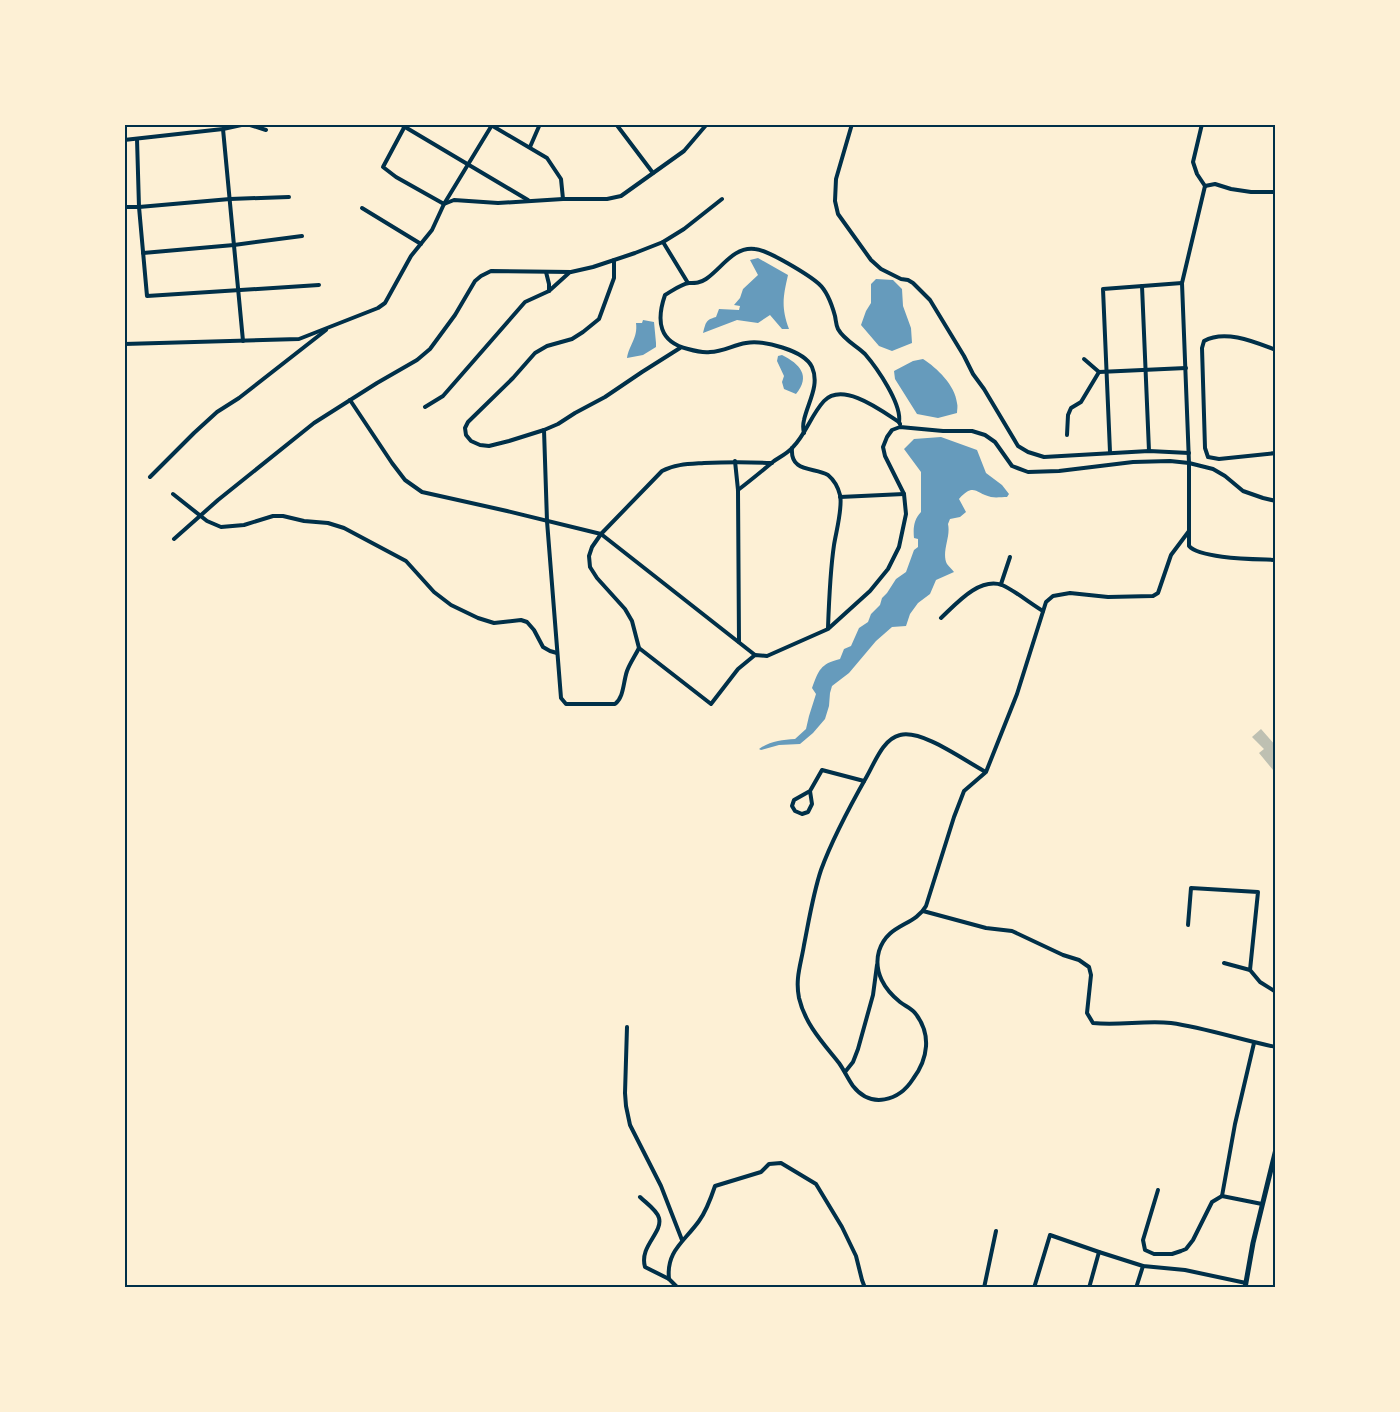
<svg xmlns="http://www.w3.org/2000/svg" width="1400" height="1412" viewBox="0 0 1400 1412" font-family="Inter,sans-serif">
<style>
.water{fill:#669bbc}
.building{fill:#bec0b2}
.lines{fill:none;stroke-linecap:round;stroke-linejoin:round}
.minor{stroke:#003049;stroke-width:4}
.tertiary{stroke:#003049;stroke-width:5}
.neatline{fill:none;stroke:#003049;stroke-width:2}
</style>
<rect width="100%" height="100%" fill="#fdf0d5"/>
<g class="water">
<path d="M758 258 788 275C783 297 781 307 789 329H782L770 315 758 323 737 320 703 333C706 323 705 320 716 317L719 309 739 310 740 306 734 305 740 298 743 289 758 275 750 260Z"/>
<path d="M876 279 893 280 902 289 903 306 911 328 912 343 892 351 879 346 861 325 866 311 871 303V284Z"/>
<path d="M643 320 654 322 656 343V347L643 355 627 358C629 345 638 338 636 323H642Z"/>
<path d="M782 355C800 364 811 376 796 394L784 389 782 382 784 376 777 361 778 356Z"/>
<path d="M923 359C937 368 955 385 957 403 958 406 957 410 957 413L938 418 917 414 895 379 894 371 913 361Z"/>
<path d="M941 437 977 450 986 473 1002 485 1009 494 1007 497C1002 497 996 498 991 497 976 494 974 482 959 499L966 512 960 517 950 519 948 524C951 537 941 552 947 564 949 567 952 569 954 572L936 580 930 594 918 603 910 614 906 626 892 627 876 641 849 673 832 686 830 693 829 706 825 719 813 733 800 744 779 745 761 750 759 749C770 741 782 740 795 739L806 729 809 716 816 694 812 688C819 670 820 664 840 659L844 649 851 646 859 628 868 622 871 614 880 605 882 598 887 593 896 579 906 572 914 550 918 547V539L914 538C913 528 914 519 921 512V472L904 449 914 439Z"/>
</g>
<path class="building" d="M1261 729 1276 746V768L1273 770 1259 753 1264 749 1252 737Z"/>
<g class="lines">
<g class="minor">
<path d="M247 124 266 130"/>
<path d="M400 124 528 200"/>
<path d="M406 124 383 167 396 177 444 204 492 125"/>
<path d="M616 124 653 173"/>
<path d="M852 124 836 179 835 201 838 214 871 260 881 269 901 279 908 280 913 283 930 300 964 356 973 374 984 389 1018 446 1028 452 1044 457 1149 451 1189 453"/>
<path d="M1202 124 1193 162 1197 174 1205 186"/>
<path d="M491 125 547 158 561 179 563 199"/>
<path d="M223 129 243 341"/>
<path d="M137 139 139 207 147 296 319 285"/>
<path d="M124 140 223 129 246 124"/>
<path d="M530 147 540 124"/>
<path d="M1205 186 1182 283 1189 463V546C1200 559 1258 559 1276 560"/>
<path d="M1205 186 1215 184 1231 189 1251 192H1276"/>
<path d="M124 207H139L230 199 289 197"/>
<path d="M362 208 421 244"/>
<path d="M663 242 688 283"/>
<path d="M143 253 234 245 302 236"/>
<path d="M614 260V278L599 319 583 332 572 339 547 346 535 353 513 378 468 422 465 428 466 435 471 441 480 445 489 446 509 441 544 430 558 424 575 413 605 397 642 372 680 348"/>
<path d="M546 272 549 284V291"/>
<path d="M1142 286 1149 451"/>
<path d="M124 344 299 339 378 308 385 303 411 256 432 230 444 204 454 200 498 203 563 199H607L621 196 684 151 707 124"/>
<path d="M1276 350C1255 342 1225 329 1204 341L1202 348 1205 448 1208 457 1219 459 1276 453"/>
<path d="M1084 359 1099 372 1186 368"/>
<path d="M350 400 392 463 405 480 422 492 507 511 601 534 755 655"/>
<path d="M425 407 443 396 525 302 549 291 570 272"/>
<path d="M544 430 547 521 561 698 566 704H615C624 697 623 683 627 671 630 663 635 656 639 648"/>
<path d="M804 433C803 429 803 424 804 420 808 402 820 385 812 367 804 350 763 340 746 343 733 345 723 352 710 352 702 353 695 351 688 349 659 342 656 321 665 295 672 291 681 284 689 283 696 283 700 283 706 279 722 268 734 246 755 249 768 250 809 275 819 284 828 292 832 305 835 316 836 321 836 325 838 329 844 340 857 346 865 354 877 368 902 404 899 422"/>
<path d="M1067 435 1068 415 1071 408 1081 402 1099 372"/>
<path d="M792 448C790 473 814 467 828 475 834 480 838 487 840 495 843 507 836 532 834 545 830 572 829 600 828 628"/>
<path d="M1110 452 1103 289 1182 283"/>
<path d="M735 461 738 490 739 642"/>
<path d="M772 463C749 462 727 462 704 463 689 464 675 464 662 471L601 534 592 547 589 556 590 567 597 578 625 609 632 621 639 648 711 704 738 669 755 655 767 656 828 629 870 591 888 569 899 547 906 514 904 494 885 456 883 447 887 437 892 430 900 427 943 431H972L985 435 995 442 1012 466 1028 472 1059 471 1133 462 1170 461 1189 463 1213 469 1225 476 1243 491 1263 498 1276 501"/>
<path d="M150 477 194 433 217 412 239 398 326 330"/>
<path d="M738 490C750 481 762 471 774 461 780 457 788 453 793 447 806 434 811 415 824 401 843 381 882 411 899 422L900 424"/>
<path d="M173 494 207 521 221 527 244 525 273 516H283L304 521 328 523 344 528 406 561 434 592 451 605 478 618 494 623 521 620 527 622 534 630 543 647 550 651 557 653"/>
<path d="M840 497 904 494"/>
<path d="M174 539 218 500 314 423 377 383 417 360 430 349 455 315 475 281 481 276 491 271 571 272 593 267 635 253 663 242 684 229 722 199"/>
<path d="M1001 584 1010 557"/>
<path d="M941 618C956 604 979 577 1002 585 1014 590 1031 604 1043 611"/>
<path d="M986 772C965 761 922 729 900 735 883 739 875 762 867 776 850 806 833 837 821 870 813 894 809 920 804 945 801 964 795 978 799 998 805 1024 823 1043 839 1063 844 1070 848 1079 853 1086 871 1109 899 1101 913 1079 928 1059 932 1034 915 1013 911 1008 905 1006 900 1002 885 990 873 972 879 951 888 923 914 927 926 906L954 817 964 791 986 772 1017 694 1046 602 1053 596 1070 593 1108 597 1153 596 1158 593 1171 555 1189 531"/>
<path d="M810 791 812 804 808 812 802 814 795 811 792 806 794 800 810 791 822 770 864 781"/>
<path d="M923 911 986 928 1012 931 1063 955 1079 960 1089 967 1091 975 1087 1013 1093 1023C1119 1026 1145 1020 1171 1023 1206 1028 1241 1040 1276 1047"/>
<path d="M1188 925 1191 888 1258 892 1250 970"/>
<path d="M1224 963 1250 970 1260 982 1276 992"/>
<path d="M627 1027 625 1093 626 1106 630 1125 661 1186 682 1240"/>
<path d="M845 1072 853 1062 858 1049 873 995 877 965"/>
<path d="M1158 1190 1143 1240 1145 1250 1154 1254H1172L1181 1251 1186 1249 1193 1240 1212 1202 1222 1196 1262 1204"/>
<path d="M1222 1196 1235 1124 1254 1043"/>
<path d="M640 1197C646 1203 657 1210 659 1218 663 1233 639 1246 645 1267L669 1279 678 1288"/>
<path d="M669 1279C666 1251 684 1242 699 1221 707 1210 711 1198 715 1186L761 1172 769 1164 781 1163 816 1184 842 1227 856 1256 862 1280 865 1288"/>
<path d="M984 1288 996 1231"/>
<path d="M1034 1288 1050 1235 1099 1252 1143 1266 1185 1270 1246 1283"/>
<path d="M1089 1288 1099 1252"/>
<path d="M1136 1288 1143 1266"/>
</g>
<path class="tertiary" d="M1245 1288 1253 1243 1276 1149"/>
</g>
<rect width="1400" height="1412" fill="none" stroke="#fdf0d5" stroke-width="252"/>
<rect x="126" y="126" width="1148" height="1160" class="neatline"/>
</svg>
